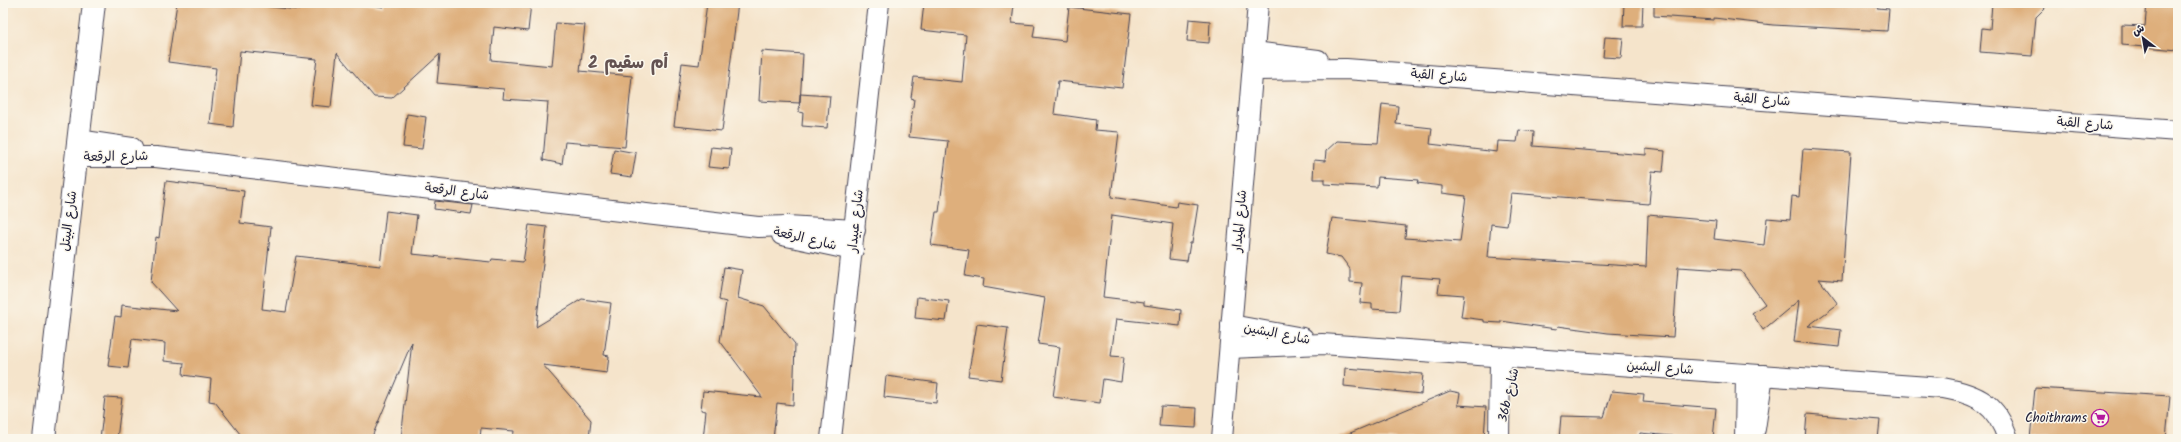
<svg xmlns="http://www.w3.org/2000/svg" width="2181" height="442" viewBox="0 0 2181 442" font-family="Kalam,'Playpen Sans Arabic',sans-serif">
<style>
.building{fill:#deaf7c}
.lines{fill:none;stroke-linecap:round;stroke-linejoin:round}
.minor-casing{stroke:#423f51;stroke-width:22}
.tertiary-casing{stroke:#423f51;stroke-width:24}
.minor{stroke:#fff;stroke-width:20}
.tertiary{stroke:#fff;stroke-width:22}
.labels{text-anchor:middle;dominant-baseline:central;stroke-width:3;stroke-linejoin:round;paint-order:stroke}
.street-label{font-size:13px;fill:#22223b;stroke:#fbf7ec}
.poi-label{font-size:13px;fill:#22223b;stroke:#fbf7ec;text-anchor:end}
.district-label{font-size:17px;font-weight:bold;fill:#645352;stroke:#fbf7ec}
</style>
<rect width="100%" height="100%" fill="#fbf7ec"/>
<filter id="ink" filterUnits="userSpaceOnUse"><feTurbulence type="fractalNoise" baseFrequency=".025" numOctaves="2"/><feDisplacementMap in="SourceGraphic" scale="8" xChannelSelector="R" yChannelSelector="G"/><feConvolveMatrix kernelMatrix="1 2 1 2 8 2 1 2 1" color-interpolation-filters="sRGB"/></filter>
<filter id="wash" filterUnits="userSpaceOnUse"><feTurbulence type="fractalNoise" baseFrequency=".012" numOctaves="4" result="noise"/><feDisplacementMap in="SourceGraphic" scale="16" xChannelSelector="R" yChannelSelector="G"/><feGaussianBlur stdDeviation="0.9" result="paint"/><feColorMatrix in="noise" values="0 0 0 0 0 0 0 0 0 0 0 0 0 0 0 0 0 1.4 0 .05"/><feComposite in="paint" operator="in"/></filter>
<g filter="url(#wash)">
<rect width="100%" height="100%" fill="#f5e4cb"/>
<g id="blocks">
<g class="building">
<path d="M177 3H235L299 10 300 3H361L383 7V3H531L528 31 494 27 491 60 552 66 556 23 585 25 580 71 632 76 625 147 565 142 562 164 543 160 548 102 503 99 504 89 437 83 440 54 392 98 374 97 337 53 331 107 311 105 317 59 240 51 233 127 210 124 216 68 168 62Z"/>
<path d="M707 3H738L722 131 674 126 682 63 699 65Z"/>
<path d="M924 3H1014L1012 23 1035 25 1033 37 1065 41 1069 7 1131 14 1122 88 1058 81 1054 114 1096 120 1095 130 1119 132 1111 197 1176 207 1177 202 1198 205 1192 243H1190L1187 261 1169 259 1173 224 1112 215 1103 297 1144 302V305L1181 310 1180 326 1116 319 1111 356 1124 357 1121 382 1103 379 1100 403 1053 397 1060 347 1038 344 1045 298 983 287 984 279 965 276 969 250 931 245 936 212H939L948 141 909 137 914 99 911 98 914 77 962 82 966 35 921 30Z"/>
<path d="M1624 3H1643L1642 26H1623Z"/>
<path d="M1654 3H1877V8L1889 9 1887 31 1773 25 1714 18V20L1654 16Z"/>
<path d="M1992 3H2050L2036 17 2032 56 1980 52 1982 28 1990 29Z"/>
<path d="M2147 3 2178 4V50L2122 45V25L2145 26Z"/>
<path d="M1189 19 1210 21 1209 43 1187 41Z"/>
<path d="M1605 37 1623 38 1621 58 1603 57Z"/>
<path d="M762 51 803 54 800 103 759 101Z"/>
<path d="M800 94 830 96 827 128 802 126 803 113 799 112Z"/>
<path d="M1382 104 1398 106 1396 124 1432 128 1430 144 1497 152 1498 141 1517 142 1519 130 1534 132 1533 146 1646 155V149L1665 151 1663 172 1652 171 1649 204 1511 193 1507 226 1491 224 1488 257 1646 267 1648 215 1716 221 1714 239 1764 245 1767 218 1790 220 1792 196 1799 197 1803 149 1851 152 1842 281 1819 279 1838 304 1808 326 1841 330 1839 347 1794 342 1799 300 1763 330 1752 313 1765 304 1741 271 1678 267 1673 337 1608 333 1558 326 1557 329 1549 328 1501 321V323L1484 322V320L1461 317 1464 295 1438 293 1440 279 1402 276 1399 311 1372 309V304L1360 303 1362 283 1350 282V269L1341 257 1326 254 1332 218 1406 226 1405 238 1460 242 1466 196 1442 193V186L1417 183 1418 180 1378 177 1377 187 1324 184V179H1313L1314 160 1325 161 1326 151 1337 141 1378 143Z"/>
<path d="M407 114 426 117 422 149 403 147Z"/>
<path d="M711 147 731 149 729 169 708 167Z"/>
<path d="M614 149 636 153 632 177 610 174Z"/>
<path d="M166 181 244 191 240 223 271 227 262 309 286 312 296 256 380 266 386 211 417 215 412 254 491 262 492 259 523 262 529 225 547 227 536 327 582 299 611 303 604 355 609 356 607 373 543 365 591 420 589 439H513L514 431 481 428 480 439H401L412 342 371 439H244L215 402 209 401 211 379 183 375 184 363 164 361 165 343 132 339 128 368 108 366 115 316 121 317 122 305 177 311 151 282 156 237 159 238Z"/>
<path d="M435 201 473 205 471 214 434 209Z"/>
<path d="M724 267 742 270 738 298 764 306 795 344 793 405 777 403 773 439H703L706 411 701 410 703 391 762 397 720 341 726 302 719 300Z"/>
<path d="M917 297 949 301 946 321 915 318Z"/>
<path d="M977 324 1008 328 1001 380 968 376Z"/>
<path d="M1345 368 1423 374 1421 394 1344 386Z"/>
<path d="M886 376 938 383 936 403 884 397Z"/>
<path d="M2035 388 2170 396 2166 439H2030Z"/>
<path d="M1450 391 1460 393 1458 405 1486 407 1484 439H1336Z"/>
<path d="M1612 391 1644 394 1643 402 1716 408 1713 439H1682V437L1640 433 1639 439H1559L1561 416 1604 417Z"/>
<path d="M105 397 122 398 117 439H100Z"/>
<path d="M1161 406 1197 408 1196 428 1159 426Z"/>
<path d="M1807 414 1880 420 1878 439H1805Z"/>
</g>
</g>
</g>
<g filter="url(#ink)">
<use href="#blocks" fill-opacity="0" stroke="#423f51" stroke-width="1"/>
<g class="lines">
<defs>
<g id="minor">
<path d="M1254 52 1318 60"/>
<path d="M1253 70 1346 69 2178 131"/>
<path d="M78 140 132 148"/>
<path d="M76 157H156L758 227 787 226 855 230"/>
<path d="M782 235 853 250"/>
<path d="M1231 325 1303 338"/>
<path d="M1230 348 1322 344 1943 388C1978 394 1997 404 2008 439"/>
<path d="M1755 429 1763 375"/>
<path d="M831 439 879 3"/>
<path d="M1222 439 1258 3"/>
<path d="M1499 439 1500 357"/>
<path d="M1745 439 1746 374"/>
</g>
<path id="tertiary" d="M44 439 94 3"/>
</defs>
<use href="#minor" class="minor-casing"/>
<use href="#tertiary" class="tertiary-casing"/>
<use href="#minor" class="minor"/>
<use href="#tertiary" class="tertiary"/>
</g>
</g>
<defs>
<symbol id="supermarket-ring" viewBox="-11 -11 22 22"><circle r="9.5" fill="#fbf7ec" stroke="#b5179e" stroke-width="1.5"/><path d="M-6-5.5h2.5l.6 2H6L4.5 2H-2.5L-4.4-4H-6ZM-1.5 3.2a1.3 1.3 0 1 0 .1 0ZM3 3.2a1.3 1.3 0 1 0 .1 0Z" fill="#b5179e"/></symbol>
</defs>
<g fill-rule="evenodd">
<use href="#supermarket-ring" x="2090" y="408" width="20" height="20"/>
</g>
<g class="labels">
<g class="street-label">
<text transform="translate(1439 76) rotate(4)">شارع القبة</text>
<text transform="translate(1762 100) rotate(4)">شارع القبة</text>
<text transform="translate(2085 124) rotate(4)">شارع القبة</text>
<text transform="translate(116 157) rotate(-1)">شارع الرقعة</text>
<text transform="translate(457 192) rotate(7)">شارع الرقعة</text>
<text transform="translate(69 221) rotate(-83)">شارع البيتل</text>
<text transform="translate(856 221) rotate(-84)">شارع عبيدار</text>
<text transform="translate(1240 221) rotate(-85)">شارع الميدار</text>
<text transform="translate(805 239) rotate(13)">شارع الرقعة</text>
<text transform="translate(1277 334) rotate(11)">شارع البشين</text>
<text transform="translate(1660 368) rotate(4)">شارع البشين</text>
<text transform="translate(1509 395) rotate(-77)">36b شارع</text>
</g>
<g class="poi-label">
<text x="2087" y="418">Choithrams</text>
</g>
<g class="district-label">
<text x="628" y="63">أم سقيم 2</text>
</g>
</g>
<rect width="2181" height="442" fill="none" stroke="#fbf7ec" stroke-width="16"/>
<g transform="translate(2143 38) rotate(329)" stroke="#fbf7ec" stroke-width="3" paint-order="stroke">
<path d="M0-3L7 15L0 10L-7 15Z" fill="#22223b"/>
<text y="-6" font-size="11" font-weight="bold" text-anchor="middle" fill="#22223b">ش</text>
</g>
</svg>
